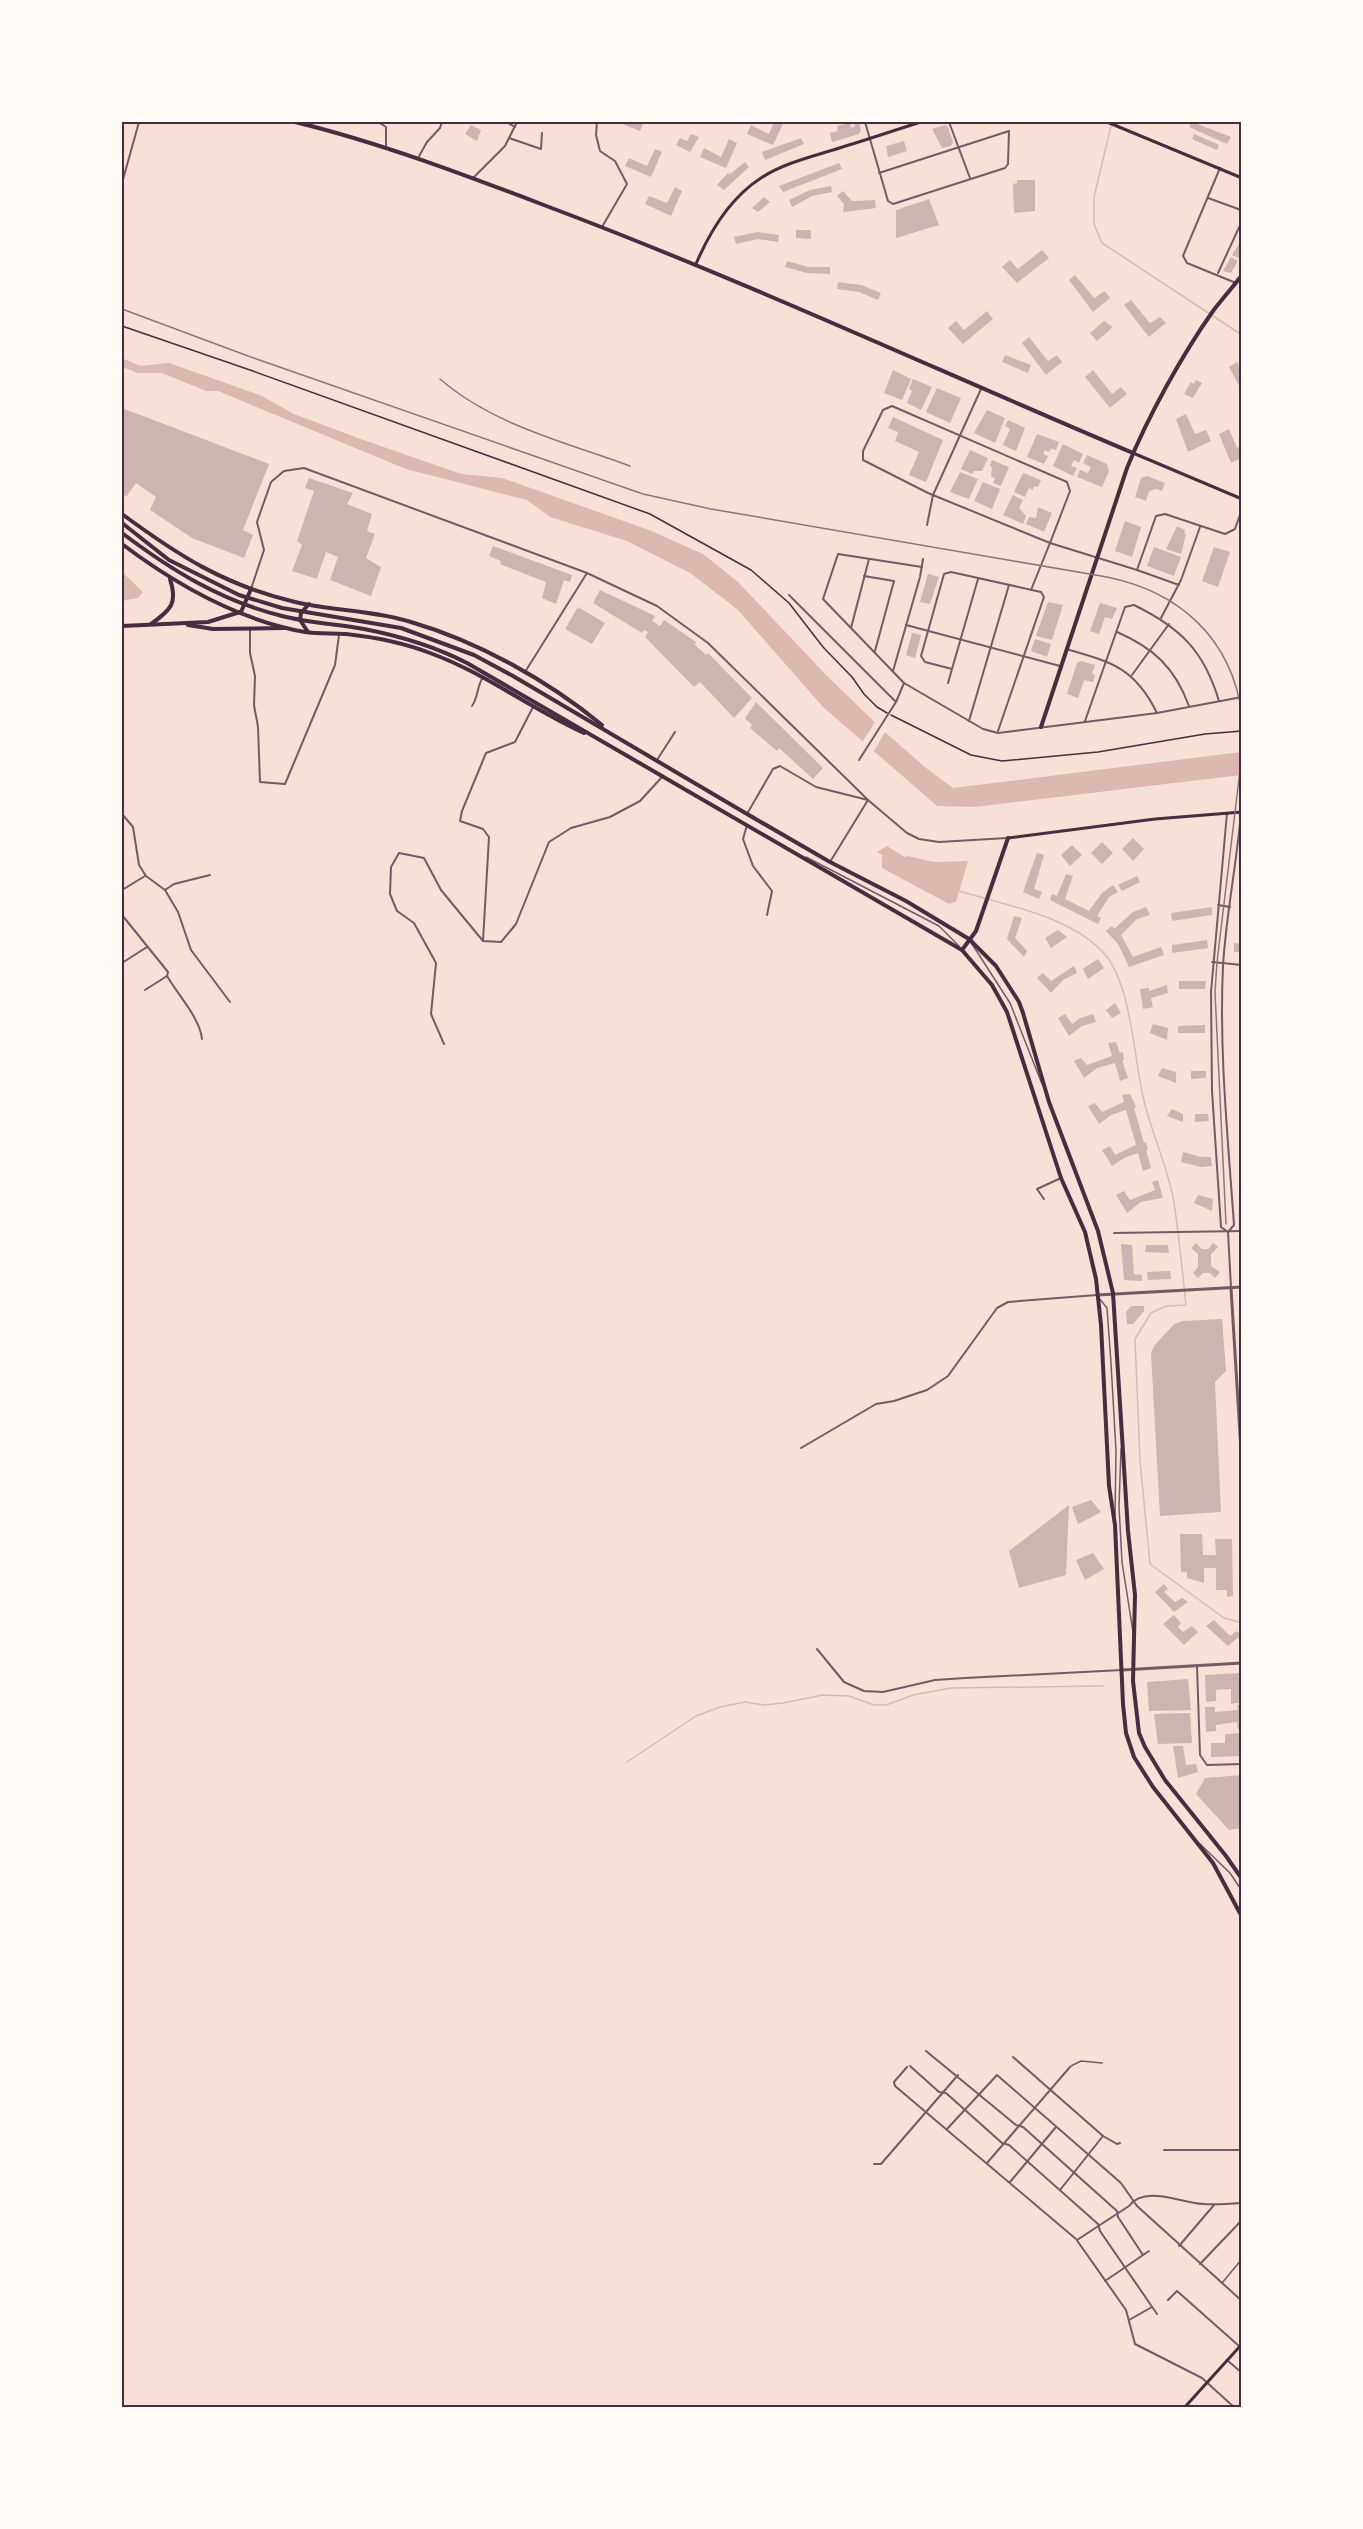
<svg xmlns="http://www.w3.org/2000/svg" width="1363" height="2529" viewBox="0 0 1363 2529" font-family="'Nunito Sans',sans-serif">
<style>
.water{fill:#dcb8b0}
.pier{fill:#f7e1d7}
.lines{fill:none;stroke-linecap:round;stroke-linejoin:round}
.stream{stroke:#dcb8b0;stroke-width:1.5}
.building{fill:#ccb4b1}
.path{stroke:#4a2c40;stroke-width:1.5}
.service{stroke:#755966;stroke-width:1.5}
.minor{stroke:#755966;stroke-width:2}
.tertiary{stroke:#755966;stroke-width:3}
.secondary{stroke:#4a2c40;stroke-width:3}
.primary{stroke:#4a2c40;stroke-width:4}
.rail{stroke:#8f747c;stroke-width:1.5}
.neatline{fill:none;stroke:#4a2c40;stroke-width:2}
</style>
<rect width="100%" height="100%" fill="#f7e1d7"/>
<g class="water">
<path d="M122 358 140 366 169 363 262 396 294 414 358 438 461 474 502 478 649 530 703 554 738 582 826 675 886 733 926 768 953 788 1241 752V775L974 807 937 806 921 792 823 707 737 609 690 573 627 541 550 517 527 500 406 469 218 391H206L162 373H138L122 367Z"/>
<path d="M122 572 143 592 138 598 122 601Z"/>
<path d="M887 846 905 857 908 856 934 862 968 861 956 902 949 904 882 868V855L877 852Z"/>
</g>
<path class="pier" d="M877 719 887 729 872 754 861 744Z"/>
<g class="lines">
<g class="stream">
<path d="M1112 122 1094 197V224L1102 243 1242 335"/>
<path d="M959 891C1005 905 1076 917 1107 957 1132 990 1134 1060 1144 1101 1152 1133 1166 1164 1173 1197 1179 1232 1182 1269 1186 1305L1166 1306 1151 1313 1135 1339 1140 1461 1150 1564 1224 1618 1242 1623"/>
<path d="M627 1762 696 1716 720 1707 745 1702 764 1705 783 1703 823 1695 849 1696 874 1705H886L913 1695 951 1688 1103 1686"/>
</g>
</g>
<g class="building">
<path d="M617 122H644L640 131Z"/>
<path d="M774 122H784L773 145 747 134 751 125 769 134Z"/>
<path d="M855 122H859L861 130 859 134 832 142 830 133 838 131 837 126 850 123 851 128 855 126Z"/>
<path d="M1192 122 1231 137 1227 144 1189 127Z"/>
<path d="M471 125 481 130 477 141 465 134Z"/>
<path d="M945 125 948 127 953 142 951 146 942 148 932 129Z"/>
<path d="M691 134 699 137 690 152 676 145 680 138 687 141Z"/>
<path d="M1194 134 1219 145 1217 150 1192 139Z"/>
<path d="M801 138 804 144 765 160 762 152Z"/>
<path d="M729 139 737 143 726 168 700 157 704 148 721 157Z"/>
<path d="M904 141 907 151 888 157 886 146Z"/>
<path d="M655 149 662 152 651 177 625 166 629 158 647 166Z"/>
<path d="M745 162 749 167 724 190 717 185 728 173 730 174Z"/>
<path d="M839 163 842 169 783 192 779 186Z"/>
<path d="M1017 180H1035V211L1014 213 1013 184 1017 183Z"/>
<path d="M831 186 832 192 812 196 792 207 789 200 810 190Z"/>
<path d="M675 187 682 191 671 216 645 204 649 196 667 203Z"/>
<path d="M843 191 852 201 875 200 876 208 843 212 844 204 837 196Z"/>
<path d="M764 197 770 202 758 212 752 208Z"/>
<path d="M929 199 939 225 896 238V210Z"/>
<path d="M796 230H811V239L796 238Z"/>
<path d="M757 232 779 235 778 242 758 239 736 244 734 237Z"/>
<path d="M1242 239V255L1239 258 1232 255Z"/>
<path d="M1042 250 1049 258 1017 283 1002 267 1010 260 1018 269Z"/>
<path d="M1231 257 1238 261 1231 273 1223 271Z"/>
<path d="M787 261 808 267H830V274L807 273 785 267Z"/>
<path d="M1075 275 1094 298 1105 291 1110 298 1093 312 1069 280Z"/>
<path d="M838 282 861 285 881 293 878 300 859 292 837 289Z"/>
<path d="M1131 300 1150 323 1160 317 1166 323 1149 337 1124 305Z"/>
<path d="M987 311 993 319 963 344 948 328 956 321 964 330Z"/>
<path d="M1104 321 1113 327 1097 341 1090 333Z"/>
<path d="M1029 337 1048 361 1057 355 1062 362 1046 375 1022 343Z"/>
<path d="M1005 355 1031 365 1028 373 1002 362Z"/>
<path d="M1237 362 1242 371V391L1229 367Z"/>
<path d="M893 370 911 379 902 400 884 393Z"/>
<path d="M1093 370 1112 394 1121 387 1127 394 1110 408 1085 377Z"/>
<path d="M913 379 932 387 921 410 907 403 912 391 909 389Z"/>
<path d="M1196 380 1202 383 1193 398 1184 394 1191 382 1194 384Z"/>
<path d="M937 388 961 398 950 423 926 412Z"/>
<path d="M122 408 269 464 243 530 253 535 244 558 192 538 150 510 156 497 136 483 126 497 122 493Z"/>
<path d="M987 410 1005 418 995 443 974 433Z"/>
<path d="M1186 414 1195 434 1206 430 1211 441 1188 452 1176 419Z"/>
<path d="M893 417 943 440 926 482 909 475 919 452 895 441 898 432 888 428Z"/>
<path d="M1008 420 1025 428 1016 451 1003 445 1010 429 1005 426Z"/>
<path d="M1229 429 1237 448 1242 445V458L1231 463 1219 434Z"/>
<path d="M1037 434 1059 442 1056 450 1051 449 1049 452 1045 450 1043 454 1048 456 1044 464 1027 457Z"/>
<path d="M1063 444 1083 454 1079 463 1074 460 1071 466 1077 468 1073 476 1053 466Z"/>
<path d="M970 450 988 458 982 471H974L972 474 961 469Z"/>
<path d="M1087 455 1107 464 1109 471 1102 487 1077 477 1080 470 1088 473 1091 467 1083 463Z"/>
<path d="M992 460 1009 467 1001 486 993 483 995 479 991 476 992 468 990 465Z"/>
<path d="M960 472 978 479 969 499 950 492Z"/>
<path d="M1023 473 1041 480 1038 487 1034 486 1033 490 1029 488 1025 497 1014 492Z"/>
<path d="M1147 476 1165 483 1162 491 1156 489 1149 491 1146 501 1135 497 1141 478Z"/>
<path d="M309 478 353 493 347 504 372 514 367 531 375 534 366 558 381 567 371 596 330 580 338 557 326 552 317 579 292 571 302 545 297 541 314 491 305 488Z"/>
<path d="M983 482 1000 489 992 509 974 501Z"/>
<path d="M1013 495 1023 500 1019 508 1026 516 1023 524 1003 515Z"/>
<path d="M1038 507 1052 513 1044 532 1026 524 1029 517 1036 518Z"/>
<path d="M1125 521 1141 527 1132 557 1115 551Z"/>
<path d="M1177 526 1185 530 1184 533 1186 534 1181 554 1166 549Z"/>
<path d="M493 546 572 575 570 582 564 580 556 604 542 598 546 582 500 564 501 561 489 556Z"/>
<path d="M1154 547 1181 557 1174 576 1147 566Z"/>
<path d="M1214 547 1230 552 1218 587 1202 581Z"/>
<path d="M928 574 939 577 930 604 920 602Z"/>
<path d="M600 590 655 616 652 621 660 626 664 620 696 642 695 645 706 655 708 653 752 698 734 718 700 682 694 687 645 637 648 632 644 630 642 633 593 603Z"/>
<path d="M1048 602 1063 605 1052 640 1036 636Z"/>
<path d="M1100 603 1117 608 1112 619 1105 617 1099 634 1090 631Z"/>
<path d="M578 607 605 623 592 644 565 629Z"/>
<path d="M912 633 921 635 915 658 906 655Z"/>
<path d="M1035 639 1051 644 1047 657 1031 651Z"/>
<path d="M1081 661 1095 665 1092 674 1095 675 1093 682 1084 680 1078 698 1067 694 1077 663Z"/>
<path d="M756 702 823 768 813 779 779 748 777 751 750 728 752 725 745 718Z"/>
<path d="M1133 838 1144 849 1133 861 1122 849Z"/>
<path d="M1102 842 1113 853 1102 864 1091 853Z"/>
<path d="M1072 845 1082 855 1070 866 1061 855Z"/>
<path d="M1037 853 1044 855 1034 889 1042 892 1039 899 1023 892Z"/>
<path d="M1066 874 1073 876 1065 899 1089 911 1102 893 1113 885 1118 892 1109 897 1097 916 1101 918 1098 924 1050 900 1052 894 1057 896Z"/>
<path d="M1137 876 1140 882 1122 891 1118 885Z"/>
<path d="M1146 907 1150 915 1137 919 1121 935 1133 957 1161 947 1164 955 1129 967 1118 944 1106 931 1112 926 1114 929 1133 912Z"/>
<path d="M1212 907V915L1172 921 1171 913Z"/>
<path d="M1014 916 1022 918 1015 938 1027 951 1024 957 1007 939Z"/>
<path d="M1058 930 1067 937 1051 948 1045 938Z"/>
<path d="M1207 940 1208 948 1172 953V945Z"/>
<path d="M1234 943 1242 944V952H1234Z"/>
<path d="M1098 959 1104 968 1088 979 1083 969Z"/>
<path d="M1074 966 1077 973 1063 980 1051 993 1037 978 1043 973 1051 981Z"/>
<path d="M1179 981H1206L1205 989H1179Z"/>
<path d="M1167 985 1168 993 1151 998 1153 1007 1143 1009 1140 989 1149 988V991Z"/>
<path d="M1115 1003 1121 1013 1112 1018 1106 1010Z"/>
<path d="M1065 1014 1072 1024 1080 1018 1093 1014 1096 1022 1082 1026 1069 1036 1058 1018Z"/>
<path d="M1153 1024 1168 1028 1167 1040 1150 1033Z"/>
<path d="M1205 1025V1033H1178V1026Z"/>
<path d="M1116 1042 1120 1053 1123 1052 1124 1060H1122L1128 1078 1120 1081 1115 1063 1097 1068 1084 1078 1074 1061 1081 1058 1087 1065 1112 1056 1108 1043Z"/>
<path d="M1162 1068 1176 1072V1083L1158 1076Z"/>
<path d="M1191 1071H1206V1078L1191 1079Z"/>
<path d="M1130 1094 1136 1107 1134 1108 1144 1143 1146 1142 1148 1150H1146L1151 1168 1143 1171 1138 1153 1124 1158 1112 1166 1102 1150 1110 1146 1115 1155 1136 1145 1126 1110 1111 1115 1099 1124 1088 1106 1095 1103 1102 1112 1124 1102 1122 1095Z"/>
<path d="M1172 1109 1183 1114V1122L1167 1116Z"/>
<path d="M1195 1114H1208L1209 1121 1195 1122Z"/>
<path d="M1183 1152 1201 1157H1211L1212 1166 1201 1167 1181 1162Z"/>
<path d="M1158 1180 1163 1198 1141 1202 1127 1213 1116 1195 1124 1191 1130 1200 1155 1190 1152 1182Z"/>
<path d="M1198 1195 1213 1199 1212 1211 1194 1203Z"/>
<path d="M1196 1243 1202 1249H1208L1213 1243 1218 1247 1211 1254V1266L1220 1272 1215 1278 1210 1273H1203L1198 1278 1193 1273 1198 1267V1254L1191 1248Z"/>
<path d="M1121 1244 1132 1245 1134 1274 1142 1275V1281L1124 1280Z"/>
<path d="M1146 1245H1168L1169 1253 1145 1252Z"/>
<path d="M1170 1271 1171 1279 1148 1280 1147 1272Z"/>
<path d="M1131 1306H1144V1311L1133 1324H1127L1126 1312Z"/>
<path d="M1222 1319 1226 1371 1215 1382 1221 1512 1160 1516 1151 1354 1154 1346 1174 1324 1183 1321Z"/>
<path d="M1091 1500 1101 1512 1078 1524 1072 1507Z"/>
<path d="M1069 1505 1066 1575 1019 1588 1009 1551Z"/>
<path d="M1180 1534H1202L1203 1555H1216L1215 1539H1232L1233 1596 1227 1597V1590H1216V1568H1204V1583L1187 1578V1572H1181Z"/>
<path d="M1093 1553 1104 1569 1085 1580 1076 1560Z"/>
<path d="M1164 1584 1168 1589 1164 1592 1175 1602 1182 1598 1188 1602 1174 1612 1155 1592Z"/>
<path d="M1174 1615 1181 1623 1178 1627 1183 1632 1192 1626 1198 1632 1184 1645 1163 1624Z"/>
<path d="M1214 1620 1230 1636 1237 1631 1241 1635 1228 1646 1206 1626Z"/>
<path d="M1242 1673V1702L1231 1704V1689L1216 1690V1701L1206 1702 1205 1675Z"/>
<path d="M1188 1679 1191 1710 1149 1711 1147 1682Z"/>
<path d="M1237 1705H1242V1729H1238L1237 1722 1216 1725V1731L1206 1732 1205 1707H1215V1712L1238 1710Z"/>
<path d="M1190 1713 1192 1743 1158 1744 1154 1714Z"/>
<path d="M1242 1733V1756L1211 1757V1743H1225V1734Z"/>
<path d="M1173 1746H1183L1186 1765 1196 1764 1198 1772 1178 1778Z"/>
<path d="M1242 1775V1828L1229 1830 1196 1794 1205 1778Z"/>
</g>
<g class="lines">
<g class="path">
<path d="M122 326 250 370 650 514 751 570 789 603 823 647 852 677 864 694 877 707 887 713"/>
<path d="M891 715 971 755 1002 761 1098 752 1205 734 1242 731"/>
</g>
<g class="service">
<path d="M806 857 939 926 959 946"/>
<path d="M972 944 1010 1003 1042 1084"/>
<path d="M1099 1298 1107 1308 1111 1363 1116 1451 1115 1516"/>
<path d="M1121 1449 1119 1506 1122 1562 1133 1632"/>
<path d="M1199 1843 1230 1873 1242 1891"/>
<path d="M1071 2066 1081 2061 1102 2063"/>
<path d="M1222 2283 1242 2259"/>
</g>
<g class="minor">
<path d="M378 122 386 127V147"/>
<path d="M506 122 515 127"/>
<path d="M597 122 596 135 600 151 615 161 627 184 602 227"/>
<path d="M865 122 888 201 893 204 1005 168 1008 164 1009 131 879 173"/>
<path d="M949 122 970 178"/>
<path d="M509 138 541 149 542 133"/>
<path d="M418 158 427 142 440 128 442 122"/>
<path d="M1220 168 1183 256 1187 263 1236 283"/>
<path d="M474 177 505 146 517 122"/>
<path d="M122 183 139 122"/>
<path d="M1208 198 1241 210 1242 213"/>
<path d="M1218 273 1242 221"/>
<path d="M892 406 1067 482 1070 491 1050 543 928 493 863 460V451L883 410Z"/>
<path d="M927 525 933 495 981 389"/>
<path d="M922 567 838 554 823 599 904 683 983 729 998 733 1157 713 1242 697"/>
<path d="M1137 570 1179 585"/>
<path d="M864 576 894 581 875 651"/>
<path d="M978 579 952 669 925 662 921 656 944 574 951 572 1041 592 1044 597 998 731"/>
<path d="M251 589 264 550 257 522 271 482 284 471 304 468 587 573 657 606 708 643 868 800 907 833 919 839 939 842 1007 838"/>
<path d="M1031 590 1050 543 1137 570 1156 516 1165 514 1225 534 1235 529 1242 509"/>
<path d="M789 595 896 702"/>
<path d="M1161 618 1181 580 1200 527"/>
<path d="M906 625 1060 666"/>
<path d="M851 628 869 559"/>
<path d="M250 629V653L255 676 254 705 258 727 260 782 285 784 335 665 339 635"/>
<path d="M1117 632C1154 648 1175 668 1189 706"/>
<path d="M1066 649C1112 662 1135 668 1157 713"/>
<path d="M893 671 920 577 923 559"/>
<path d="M525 672 587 573"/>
<path d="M1132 675 1169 624"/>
<path d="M948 683 952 669"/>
<path d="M472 706C478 698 477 686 483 677"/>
<path d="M969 721 1009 585"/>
<path d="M1085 721 1125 607 1134 605C1181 628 1204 651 1219 701"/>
<path d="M657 760 675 732"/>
<path d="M859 760 896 702 904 683"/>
<path d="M1227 813 1211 992 1212 1091 1221 1227 1228 1232"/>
<path d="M122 814 133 827 139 865 146 876 165 890 178 912 191 950 230 1002"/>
<path d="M747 814 773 769 780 766 816 787 868 800 830 862"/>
<path d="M747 825 743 839 753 866 772 891 767 915"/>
<path d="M122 890 145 876"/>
<path d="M165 890 174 884 210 875"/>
<path d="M1218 905 1230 907"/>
<path d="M122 915 168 972 167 976C178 995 200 1018 202 1039"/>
<path d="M483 941 489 837 483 829 460 821 462 811 486 753 515 742 533 707"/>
<path d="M1212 962 1242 965"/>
<path d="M122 963 147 947"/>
<path d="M145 990 167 976"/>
<path d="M444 1044 431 1014 436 963 414 923 397 911 390 894 391 867 399 853 424 858 441 890 483 941 501 942 516 924 549 842 571 828 610 817 640 801 662 777"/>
<path d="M1044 1199 1037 1189 1061 1178"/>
<path d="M1114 1233 1242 1231"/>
<path d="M1231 1288 1228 1232 1234 1225C1228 1139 1219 1052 1223 966 1226 914 1237 863 1241 812"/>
<path d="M801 1448 876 1404 894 1401 927 1390 948 1376 997 1308 1008 1302 1097 1295"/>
<path d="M817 1649 844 1682 864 1691 883 1692 935 1680 965 1678 1122 1670"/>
<path d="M1197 1666 1200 1755 1207 1765 1242 1764"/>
<path d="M926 2051 1016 2125 1023 2127 1117 2211 1118 2217 1143 2255"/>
<path d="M1013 2057 1103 2136 1117 2144 1120 2143"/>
<path d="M910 2066 939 2092 946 2093 1002 2143 1009 2145 1098 2224 1100 2231 1157 2314"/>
<path d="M907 2067 894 2082 895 2086 1076 2239 1126 2310 1135 2344 1202 2378 1235 2408"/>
<path d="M947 2129 997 2075 1121 2183 1137 2206 1242 2301"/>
<path d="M1164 2150H1242"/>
<path d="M987 2163 1070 2067"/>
<path d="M874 2164H881L958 2075"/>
<path d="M1010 2182 1056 2127"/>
<path d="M1060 2190 1103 2136"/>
<path d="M1077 2240 1129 2206C1145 2185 1181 2203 1203 2204 1215 2205 1229 2204 1242 2203"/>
<path d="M1179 2246 1214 2205"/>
<path d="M1200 2264 1242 2220"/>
<path d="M1105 2281 1149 2251"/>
<path d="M1168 2300 1177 2291 1239 2346"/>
<path d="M1129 2320 1152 2307"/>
<path d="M1227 2360 1242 2373"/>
</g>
<g class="tertiary">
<path d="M1231 1288 1242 1467"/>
<path d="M1097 1295 1242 1287"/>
<path d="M1122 1670 1242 1663"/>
</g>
<g class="secondary">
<path d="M1107 122 1242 178"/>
<path d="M696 264C710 231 730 198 761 178 782 164 810 157 833 150 863 141 892 131 921 122"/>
<path d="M1133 453 1242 499"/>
<path d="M1008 838 1155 819 1242 812"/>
<path d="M1184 2408 1242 2344"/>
</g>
<g class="primary">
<path d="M295 122C385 144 470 177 557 210 752 284 941 372 1133 453"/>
<path d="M122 514C179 556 224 585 295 602 333 611 373 610 411 622 479 642 547 680 602 725"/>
<path d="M122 523 169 560 239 595 282 608 401 628 474 655 513 676 747 814 830 862 906 901 969 939 996 966 1019 1002 1023 1013 1049 1102 1098 1231 1113 1293 1128 1531 1135 1595 1133 1681 1139 1733 1145 1747 1165 1780 1226 1856 1242 1879"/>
<path d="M122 533C171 570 221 601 282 616 309 623 337 624 364 629 400 636 434 646 467 663L962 950 992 985 1007 1012 1061 1178 1085 1232 1096 1279 1101 1325 1109 1486 1115 1525 1123 1704 1126 1733 1134 1757 1153 1787 1213 1863 1242 1917"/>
<path d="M122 544C175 584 238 620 305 632 318 634 333 633 346 634 374 637 404 643 430 653 485 673 531 709 584 733"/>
<path d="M241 612 251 589"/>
<path d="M151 624C171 610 178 603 170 579"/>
<path d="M188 625 213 629 285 628"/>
<path d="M122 626 208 622 240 612"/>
<path d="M308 632 300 620 301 613 309 604"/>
<path d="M1041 727 1127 468C1147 418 1182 355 1213 311 1222 299 1233 287 1242 275"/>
<path d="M962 950 976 931 1008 838"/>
</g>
<g class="rail">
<path d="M122 309 248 356 643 494 711 509 1107 577C1180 592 1231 638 1242 714"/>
<path d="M440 379C493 425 565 442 630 466"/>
<path d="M1226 1224 1215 992 1217 962 1242 754"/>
</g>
</g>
<rect width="1363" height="2529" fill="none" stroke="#fffaf5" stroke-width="246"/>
<rect x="123" y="123" width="1117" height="2283" class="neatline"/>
</svg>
